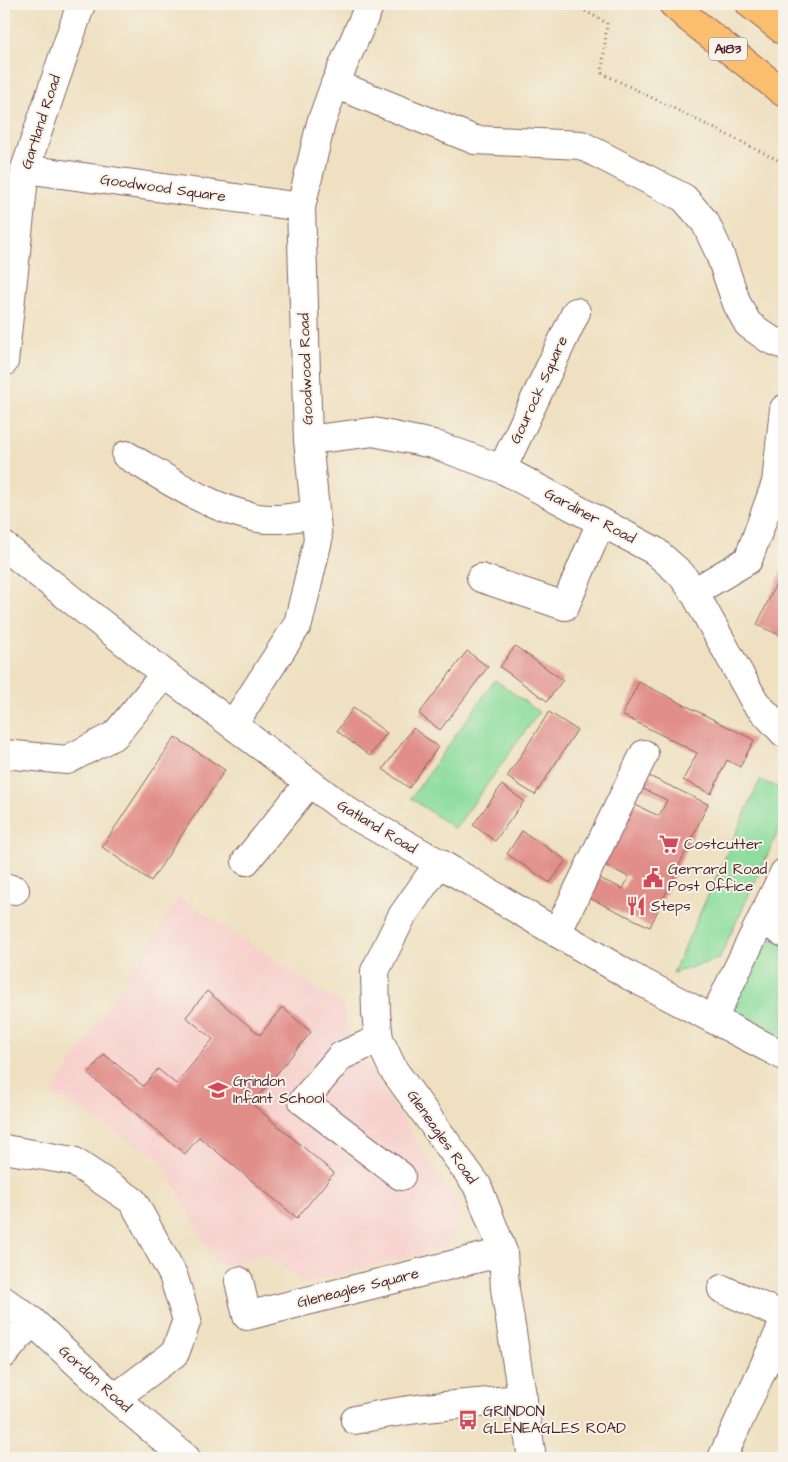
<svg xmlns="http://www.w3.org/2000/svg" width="788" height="1462" viewBox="0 0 788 1462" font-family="'Architects Daughter',sans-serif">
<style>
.built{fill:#f7d0cd}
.green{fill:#8cdd9d;stroke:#6b7e64}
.building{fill:#e18e8a}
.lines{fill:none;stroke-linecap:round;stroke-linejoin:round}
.minor-casing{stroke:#83635f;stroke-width:30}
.major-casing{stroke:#83635f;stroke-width:30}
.path{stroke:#83635f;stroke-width:3;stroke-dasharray:1 4;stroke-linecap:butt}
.minor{stroke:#fff;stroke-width:28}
.major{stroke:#fbbe6e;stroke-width:28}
.labels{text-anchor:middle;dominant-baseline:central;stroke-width:4;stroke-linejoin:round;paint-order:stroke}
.shield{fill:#f7f3e8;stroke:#7e5f64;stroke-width:1}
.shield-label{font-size:14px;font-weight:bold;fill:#4a1f2b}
.street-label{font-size:15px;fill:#4a1f2b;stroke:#f7f3e8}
.poi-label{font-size:15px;fill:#4a1f2b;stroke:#f7f3e8;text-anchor:start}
</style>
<rect width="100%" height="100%" fill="#f7f3e8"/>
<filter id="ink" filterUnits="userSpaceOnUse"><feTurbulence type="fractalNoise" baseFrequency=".02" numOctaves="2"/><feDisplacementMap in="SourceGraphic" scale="10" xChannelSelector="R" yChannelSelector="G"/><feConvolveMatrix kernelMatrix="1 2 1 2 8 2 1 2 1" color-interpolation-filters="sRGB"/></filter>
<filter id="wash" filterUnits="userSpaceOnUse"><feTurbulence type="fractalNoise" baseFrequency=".0096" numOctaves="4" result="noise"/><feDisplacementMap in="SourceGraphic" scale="20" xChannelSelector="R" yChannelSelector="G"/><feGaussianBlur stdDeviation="1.12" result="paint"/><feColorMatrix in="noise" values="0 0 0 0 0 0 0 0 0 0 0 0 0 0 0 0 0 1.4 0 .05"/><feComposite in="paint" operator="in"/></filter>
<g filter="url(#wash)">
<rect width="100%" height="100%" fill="#eee0c0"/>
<path class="built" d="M179 897 343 1005 349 1035 381 1087 461 1210 448 1246 305 1284 266 1255 217 1267 161 1160 52 1093Z"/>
<g class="green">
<path d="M495 680 539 712 455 829 411 798Z"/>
<path d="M760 780 784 790V819L719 959 673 973Z"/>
<path d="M762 920 784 933V1056L713 1019Z"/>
</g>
<g id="blocks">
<g class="building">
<path d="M784 566V637L757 625Z"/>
<path d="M515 646 563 680 547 701 500 667Z"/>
<path d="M467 651 488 667 440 730 419 714Z"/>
<path d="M639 682 754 740 740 767 727 760 711 794 683 780 697 753 622 715Z"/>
<path d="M353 708 387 733 370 756 337 731Z"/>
<path d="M549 712 577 730 535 795 507 777Z"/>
<path d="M413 728 438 747 409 788 383 769Z"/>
<path d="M175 737 225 770 151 881 102 847Z"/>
<path d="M649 776 708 804 650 927 585 896 595 876 623 889 629 877 601 863 629 802 659 816 667 800 643 789Z"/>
<path d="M502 785 524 801 495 841 473 825Z"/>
<path d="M522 831 566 860 550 883 507 854Z"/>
<path d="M207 991 260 1035 282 1007 311 1032 252 1104 334 1173 297 1218 199 1137 185 1154 88 1074 104 1054 143 1086 158 1069 176 1084 213 1039 186 1017Z"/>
</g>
</g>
</g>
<g filter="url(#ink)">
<use href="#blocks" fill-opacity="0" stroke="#83635f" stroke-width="1"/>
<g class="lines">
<defs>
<g id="minor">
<path d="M335 84 475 140 581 145 684 198 705 222 719 252 737 304 748 324 769 339 784 345"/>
<path d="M25 169 301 207"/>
<path d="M4 362 25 169 81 4"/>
<path d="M308 440 373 432 433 444 502 469 655 551 681 574 694 592 755 702 784 733"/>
<path d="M126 455C167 479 210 509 258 518 276 521 297 517 315 514"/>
<path d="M502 469 576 312"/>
<path d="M4 546 165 674 350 813 439 863 630 976 784 1056"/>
<path d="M481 578 565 606 601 522"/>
<path d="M694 592 748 560 776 483 784 409"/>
<path d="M233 725 298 624 318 540 308 440 301 207 321 123 335 84 370 4"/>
<path d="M4 754 67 760 115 735 165 674"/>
<path d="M246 861 309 783"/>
<path d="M439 863 402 916 375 971 376 1013 379 1039 393 1069 477 1185 503 1252 505 1289 532 1458"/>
<path d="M4 887 15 890"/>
<path d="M762 920 784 933"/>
<path d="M557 933 644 754"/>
<path d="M713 1019 784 873"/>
<path d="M379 1039 341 1056 303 1101 401 1176"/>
<path d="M4 1149 73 1161 133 1201 173 1275 187 1320 175 1353 115 1398"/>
<path d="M239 1281 247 1316 503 1252"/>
<path d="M722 1289 784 1316"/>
<path d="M4 1301 32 1321 115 1398 186 1458"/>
<path d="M4 1354 32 1321"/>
<path d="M355 1420C410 1407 467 1404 523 1399"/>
<path d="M722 1458 784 1322"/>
</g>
<g id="major">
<path d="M673 4 691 20 784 93"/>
<path d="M750 4 784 31"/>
</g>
</defs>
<use href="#minor" class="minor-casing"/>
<use href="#major" class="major-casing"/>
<path class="path" d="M572 4 607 23 602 73 784 163"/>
<use href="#minor" class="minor"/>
<use href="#major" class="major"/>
</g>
</g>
<defs>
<symbol id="supermarket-bare" viewBox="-9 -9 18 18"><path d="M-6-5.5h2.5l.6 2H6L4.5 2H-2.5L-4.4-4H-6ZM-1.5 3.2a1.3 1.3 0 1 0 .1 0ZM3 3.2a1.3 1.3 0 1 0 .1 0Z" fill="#d1495b" stroke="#f7f3e8" stroke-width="2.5" paint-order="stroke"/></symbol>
<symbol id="civic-bare" viewBox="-9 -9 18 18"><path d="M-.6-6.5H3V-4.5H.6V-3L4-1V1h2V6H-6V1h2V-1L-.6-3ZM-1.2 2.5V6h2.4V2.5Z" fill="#d1495b" stroke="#f7f3e8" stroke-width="2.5" paint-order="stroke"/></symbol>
<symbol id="restaurant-bare" viewBox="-9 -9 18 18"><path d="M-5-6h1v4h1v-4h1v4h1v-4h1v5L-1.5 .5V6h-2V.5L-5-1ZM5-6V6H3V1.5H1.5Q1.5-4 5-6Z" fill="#d1495b" stroke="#f7f3e8" stroke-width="2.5" paint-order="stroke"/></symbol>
<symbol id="school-bare" viewBox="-9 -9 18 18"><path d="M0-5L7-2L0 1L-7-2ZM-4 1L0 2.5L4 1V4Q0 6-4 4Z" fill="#d1495b" stroke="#f7f3e8" stroke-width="2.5" paint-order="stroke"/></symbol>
<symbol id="bus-bare" viewBox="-9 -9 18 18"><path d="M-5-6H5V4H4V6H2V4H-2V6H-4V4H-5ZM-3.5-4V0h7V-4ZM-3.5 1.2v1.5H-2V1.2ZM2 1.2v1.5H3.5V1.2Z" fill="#d1495b" stroke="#f7f3e8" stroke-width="2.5" paint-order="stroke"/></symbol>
</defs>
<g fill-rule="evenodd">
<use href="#supermarket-bare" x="655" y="830" width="28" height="28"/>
<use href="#civic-bare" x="639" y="864" width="28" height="28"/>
<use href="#restaurant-bare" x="622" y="892" width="28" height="28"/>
<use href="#school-bare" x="204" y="1076" width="28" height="28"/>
<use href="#bus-bare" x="454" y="1406" width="28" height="28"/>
</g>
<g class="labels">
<rect class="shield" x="709" y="37.5" width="38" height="23" rx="4"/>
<g class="shield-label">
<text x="728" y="49">A183</text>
</g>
<g class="street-label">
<text transform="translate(41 122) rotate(-72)">Gartland Road</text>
<text transform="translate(163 188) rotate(8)">Goodwood Square</text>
<text transform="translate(306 369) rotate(-92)">Goodwood Road</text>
<text transform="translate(539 390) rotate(-65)">Gourock Square</text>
<text transform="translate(590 516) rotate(28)">Gardiner Road</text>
<text transform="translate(377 827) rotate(31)">Gatland Road</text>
<text transform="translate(442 1137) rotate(55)">Gleneagles Road</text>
<text transform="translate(358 1288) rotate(-14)">Gleneagles Square</text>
<text transform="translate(95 1379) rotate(42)">Gordon Road</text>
</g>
<g class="poi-label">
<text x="684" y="844">Costcutter</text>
<text x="668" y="869">Gerrard Road<tspan x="668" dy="17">Post Office</tspan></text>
<text x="651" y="906">Steps</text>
<text x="233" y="1081">Grindon<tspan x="233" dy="17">Infant School</tspan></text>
<text x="483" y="1411">GRINDON<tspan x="483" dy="17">GLENEAGLES ROAD</tspan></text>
</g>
</g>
<rect width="788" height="1462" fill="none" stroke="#f7f3e8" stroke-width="20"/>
</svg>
